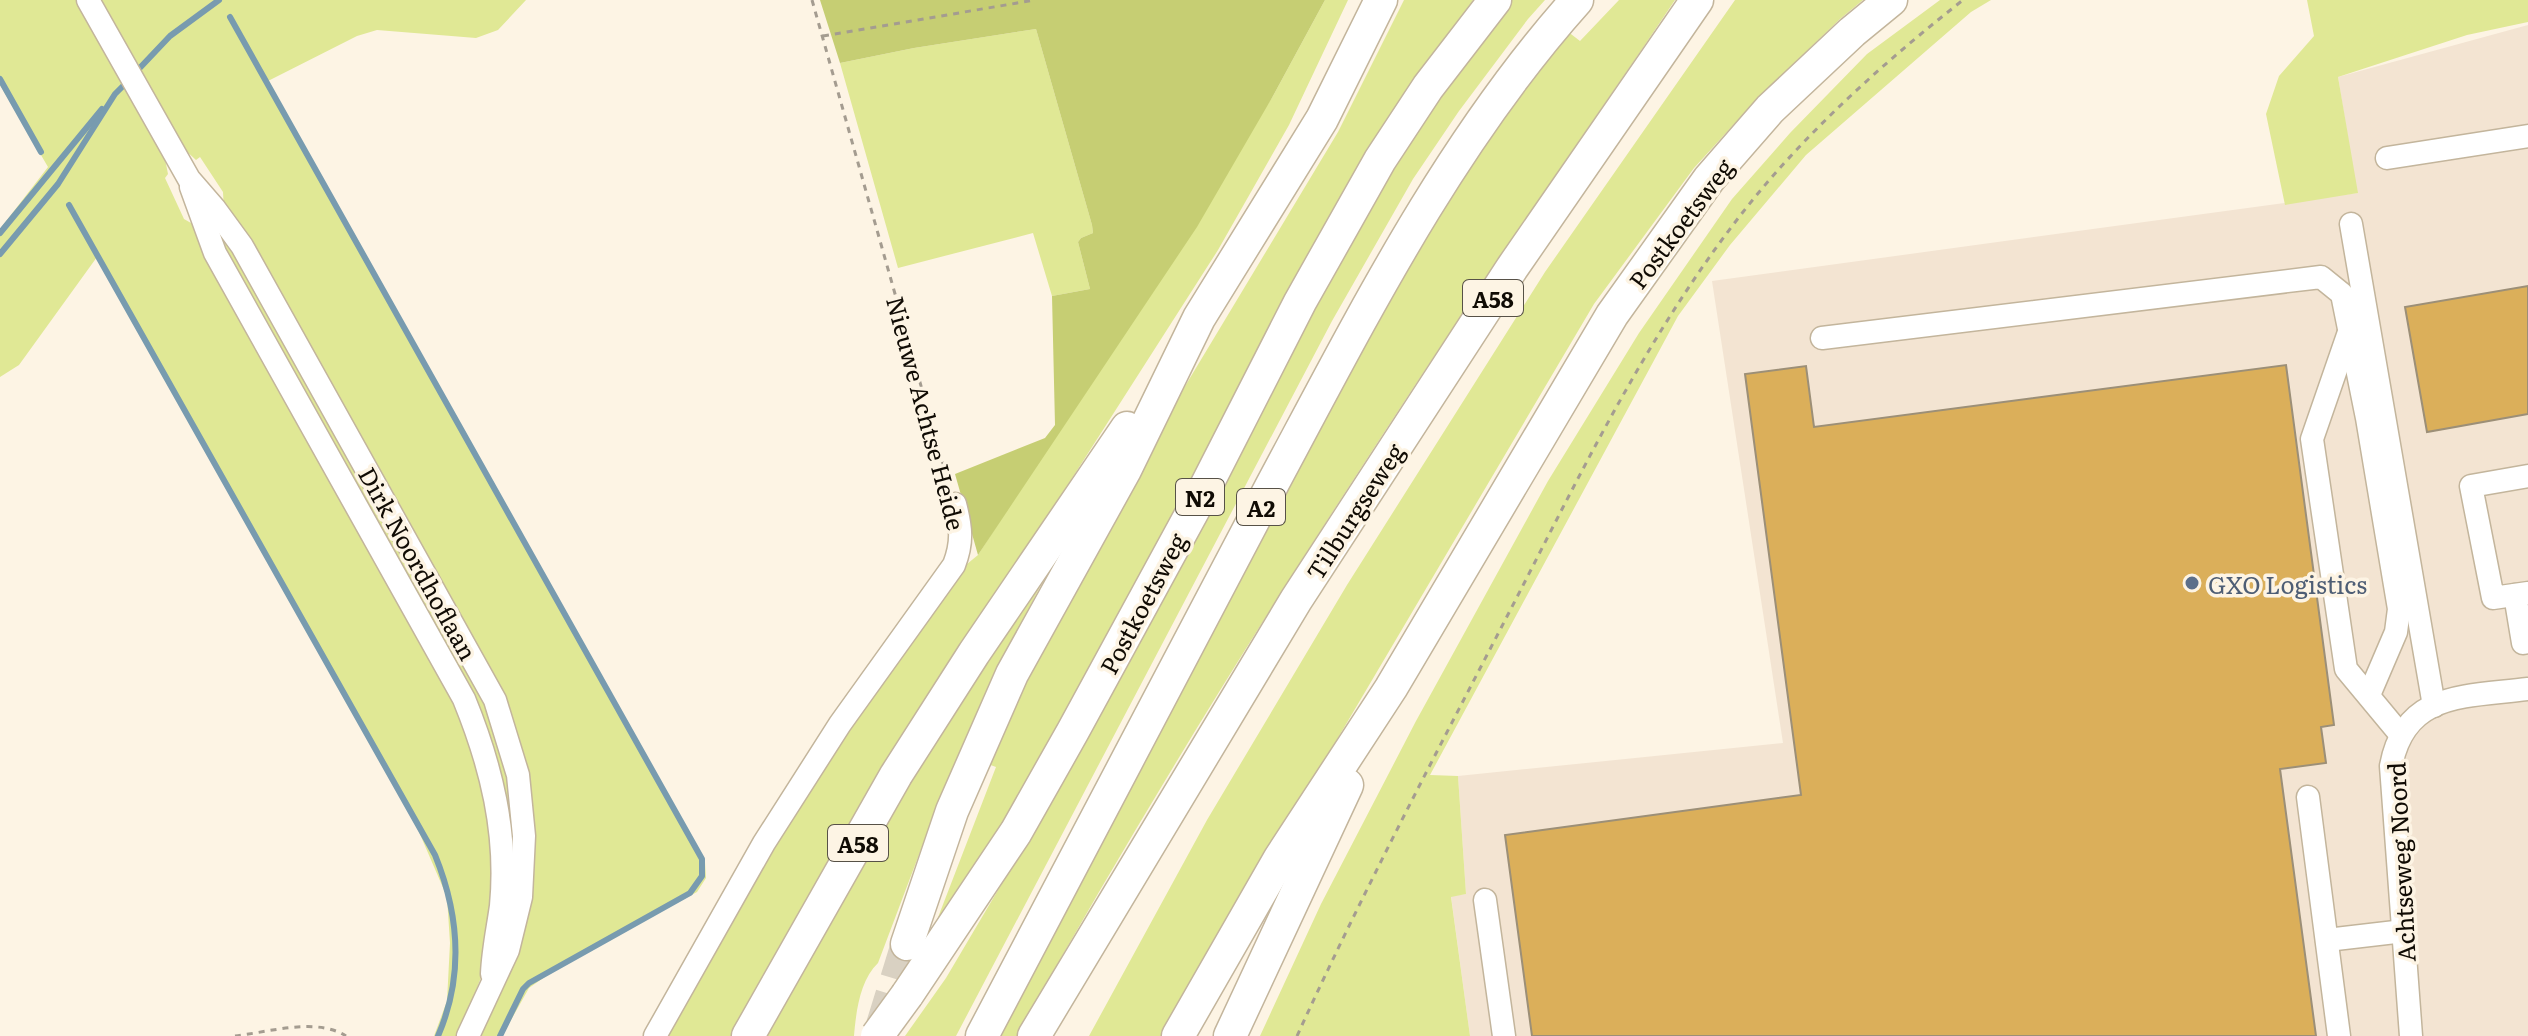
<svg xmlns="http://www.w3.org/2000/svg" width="2528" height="1036" viewBox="0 0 2528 1036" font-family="Literata,serif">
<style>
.industrial{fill:#f3e4d2}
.green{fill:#e0e895}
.forest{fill:#c6ce73}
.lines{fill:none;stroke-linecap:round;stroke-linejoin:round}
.stream{stroke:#789baf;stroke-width:6}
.building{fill:#dbaf5a;stroke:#9c8f77;stroke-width:2}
.highway-tunnel{stroke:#d9d1c2;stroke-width:32;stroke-dasharray:32 16;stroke-linecap:butt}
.minor-casing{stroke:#c3b59c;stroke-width:25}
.highway-casing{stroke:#c3b59c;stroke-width:35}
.path{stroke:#a49c90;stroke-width:3;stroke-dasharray:6 6;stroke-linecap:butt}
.minor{stroke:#fff;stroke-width:22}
.highway{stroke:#fff;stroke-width:32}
.highway-bridge-casing{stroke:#c3b59c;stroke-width:35;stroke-linecap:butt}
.highway-bridge{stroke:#fff;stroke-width:32}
.service-dot{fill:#5c6f8a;stroke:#fdf4e4;stroke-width:3}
.labels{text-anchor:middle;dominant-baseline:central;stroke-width:7;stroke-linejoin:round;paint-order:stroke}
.shield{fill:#fdf4e4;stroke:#575147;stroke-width:2}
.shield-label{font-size:22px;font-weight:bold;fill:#100b04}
.street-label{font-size:24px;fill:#100b04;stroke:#fdf4e4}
.service-label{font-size:24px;fill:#4e5e75;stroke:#fdf4e4;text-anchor:start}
</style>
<rect width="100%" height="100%" fill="#fdf4e4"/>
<path class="industrial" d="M2528 25V1036H1470L1451 896 1466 894 1458 776 1783 743 1712 281 2357 193 2338 77Z"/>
<g class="green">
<path d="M0 0H526L498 30 476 38 377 30 357 36 268 81 705 862 706 878 697 892 566 962 529 988 502 1036H481L509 972 523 774 224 211 223 192 200 157 196 160 184 149 165 159 168 174 165 178 184 219 198 227 477 743 497 878 482 975 458 1036H434L447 1001 450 943 447 897 416 825 97 257 19 365 0 377V229L48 167 0 85Z"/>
<path d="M1325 0H1348L1289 125 1218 250 966 644 733 1036H662L845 728 961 569 978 555 1273 96Z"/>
<path d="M1404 0H1473L1070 716 927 946 996 767 982 762 1140 461 1338 132Z"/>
<path d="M1507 0H1545L1528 19 1459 111 1413 179 1332 321 956 1036H905L946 978 1091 733 1390 166Z"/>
<path d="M1619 0H1675C1619 84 1561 166 1505 250 1333 506 1167 766 1017 1036H996L1445 197 1567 31 1580 41Z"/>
<path d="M1735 0H1863L1840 19 1756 100 1694 168 1594 304 1162 1036H1089L1207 820 1347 585 1545 272Z"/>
<path d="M1940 0H1991L1971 12 1806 155 1730 245 1678 316 1430 775 1458 776 1466 894 1451 897 1470 1036H1260L1321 904 1416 721 1548 481 1639 333 1732 199 1790 133 1867 54Z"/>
<path d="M2307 0H2528V22L2467 35 2338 77 2358 193 2285 205 2266 114 2279 76 2314 36Z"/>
<path d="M1036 29 1092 225 1093 233 1081 238 1078 242 1090 289 1052 296 1033 233 898 268 840 63 914 48Z"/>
<path d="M208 206 477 675 505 745 518 879 497 775 224 259Z"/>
<path d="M1067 534 999 667 937 807 878 963C860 980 856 1012 854 1036H761L907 782Z"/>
</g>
<path class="forest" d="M820 0H1325L1273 96 1197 227 978 555 955 474 1045 438 1055 425 1052 296 1090 289 1078 242 1081 238 1093 233 1092 225 1036 29 914 48 840 63Z"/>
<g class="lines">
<g class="stream">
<path d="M230 17 702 859V876L690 893 529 983 523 989 500 1036"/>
<path d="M135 73 170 36 219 0"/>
<path d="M0 79 41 152"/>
<path d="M69 205 435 855C459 914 464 976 438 1036"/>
<path d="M0 233 102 109"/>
<path d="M0 254 58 184 115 94 128 81"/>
</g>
</g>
<g class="building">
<path d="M2528 286V414L2427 432 2405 307Z"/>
<path d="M2286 365 2334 725 2321 727 2326 763 2280 769 2316 1036H1532L1505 835 1801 795 1745 374 1806 366 1814 427Z"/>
</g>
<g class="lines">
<path class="highway-tunnel" d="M882 1025 907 944"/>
<defs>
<g id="minor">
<path d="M88 0 189 179 215 209 242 246 495 700 518 775 524 836 521 897 508 950 468 1036"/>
<path d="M2387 158 2528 136"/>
<path d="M191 187 215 253 464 699C491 765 508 833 501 906 498 928 493 950 492 974"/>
<path d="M2351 224 2434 706"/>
<path d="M2349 332 2312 439 2346 669 2400 734"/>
<path d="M1822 338 2321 277 2342 294 2367 418 2399 609 2396 632 2369 695"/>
<path d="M2528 476 2471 486 2493 598 2528 593"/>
<path d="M2515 595 2523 643 2528 642"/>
<path d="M2308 797 2339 1036"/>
<path d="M1485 900 1504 1036"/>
<path d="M2327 940 2404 931"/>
<path d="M655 1036 764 843 840 724 954 565C963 542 961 527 955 504"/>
<path d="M2411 1036 2391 766C2405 691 2466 697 2528 689"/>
</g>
<g id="highway">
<path d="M907 944 952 811 1012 674 1125 470 1199 318 1322 119 1381 0"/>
<path d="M907 995 1016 832 1073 731 1201 496 1300 302 1380 160 1428 87 1495 0"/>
<path d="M748 1036 896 775 974 653 1127 428"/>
<path d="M982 1036C1079 852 1175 669 1272 485 1362 317 1449 143 1577 0"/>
<path d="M1034 1036 1296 600 1512 268 1697 0"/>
<path d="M1178 1036 1280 858 1391 688 1612 315 1709 179 1770 109 1852 32 1891 0"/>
<path d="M1230 1036 1347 785"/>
</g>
</defs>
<use href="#minor" class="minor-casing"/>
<use href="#highway" class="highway-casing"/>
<g class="path">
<path d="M812 0 949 485"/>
<path d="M823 36 1035 0"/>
<path d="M235 1036C270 1032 316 1017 346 1036"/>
<path d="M1297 1036C1360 898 1431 763 1501 628 1578 480 1649 327 1755 197 1815 124 1888 59 1963 0"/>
</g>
<use href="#minor" class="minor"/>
<use href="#highway" class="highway"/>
<defs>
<path id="highway-bridge" d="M877 1036 907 995"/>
</defs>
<use href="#highway-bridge" class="highway-bridge-casing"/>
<use href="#highway-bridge" class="highway-bridge"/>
</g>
<circle class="service-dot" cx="2192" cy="583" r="8"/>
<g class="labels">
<g class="shield">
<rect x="1463" y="280" width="60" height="36" rx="6"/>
<rect x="1176" y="479" width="48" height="36" rx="6"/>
<rect x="1237" y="489" width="48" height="36" rx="6"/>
<rect x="828" y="825" width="60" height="36" rx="6"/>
</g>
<g class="shield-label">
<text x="1493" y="298">A58</text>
<text x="1200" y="497">N2</text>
<text x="1261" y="507">A2</text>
<text x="858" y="843">A58</text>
</g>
<g class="street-label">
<text transform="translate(1680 223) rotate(-53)">Postkoetsweg</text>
<text transform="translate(927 413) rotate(75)">Nieuwe Achtse Heide</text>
<text transform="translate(1354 511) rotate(-57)">Tilburgseweg</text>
<text transform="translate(419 563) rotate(61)">Dirk Noordhoflaan</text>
<text transform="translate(1142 603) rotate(-62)">Postkoetsweg</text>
<text transform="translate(2400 862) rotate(-93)">Achtseweg Noord</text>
</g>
<g class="service-label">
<text x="2208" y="583">GXO Logistics</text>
</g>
</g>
</svg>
